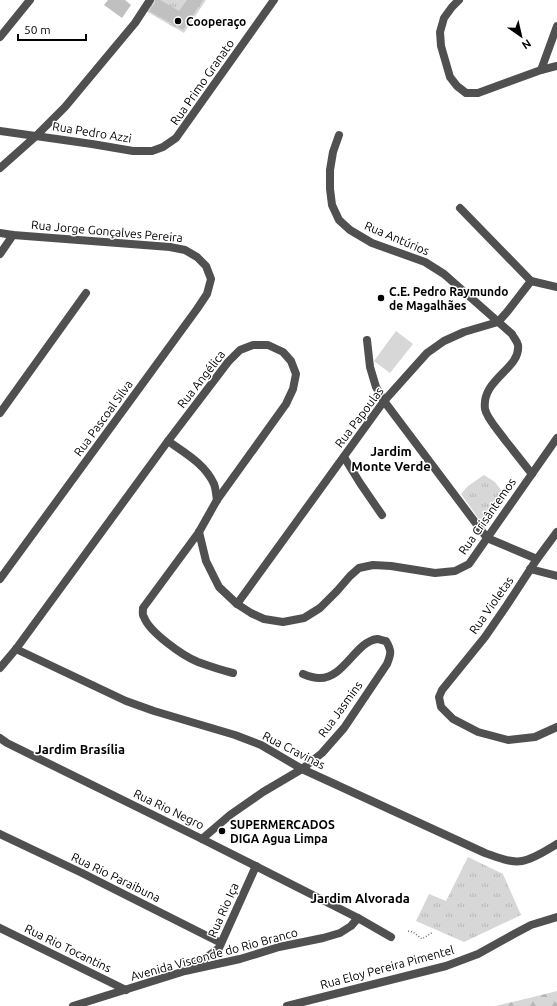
<svg xmlns="http://www.w3.org/2000/svg" width="557" height="1006" viewBox="0 0 557 1006" font-family="Ubuntu,sans-serif">
<style>
.grass{fill:#d7d7d7}
.forest{fill:url(#forest-firs)}
.park{fill:url(#park-tufts)}
.building{fill:#c0c0c0}
.lines{fill:none;stroke-linecap:round;stroke-linejoin:round}
.path{stroke:#727272;stroke-width:1.5;stroke-dasharray:1 2;stroke-linecap:butt}
.street{stroke:#505050;stroke-width:8}
.poi-dot{fill:#000;stroke:#fff;stroke-width:1.5}
.labels{text-anchor:middle;dominant-baseline:central;stroke-width:3;stroke-linejoin:round;paint-order:stroke}
.poi-label{font-size:12px;font-weight:bold;fill:#000;stroke:#fff;text-anchor:start}
.street-label{font-size:12px;fill:#000;stroke:#fff}
.neighbourhood-label{font-size:13px;font-weight:bold;fill:#000;stroke:#fff}
</style>
<defs>
<pattern id="forest-firs" width="22" height="20" patternUnits="userSpaceOnUse"><rect width="22" height="20" fill="#d7d7d7"/><path d="M5 1l3.5 6h-7zM16 11l3.5 6h-7z" fill="#b7b7b7"/></pattern>
<pattern id="park-tufts" width="24" height="20" patternUnits="userSpaceOnUse"><rect width="24" height="20" fill="#d7d7d7"/><path d="M3 7l-1-3M5 7V3M7 7l1-3M15 17l-1-3M17 17v-4M19 17l1-3" fill="none" stroke="#b7b7b7"/></pattern>
</defs>
<rect width="100%" height="100%" fill="#fff"/>
<path class="grass" d="M396 331 413 344 390 373 374 361Z"/>
<path class="forest" d="M557 991V1006H495L529 998Z"/>
<g class="park">
<path d="M151 0H206L184 33 144 10Z"/>
<path d="M484 475 495 482 506 497 490 519 481 522 461 494 468 486Z"/>
<path d="M468 857 503 874 521 915 464 942 416 921 429 894 446 901Z"/>
</g>
<g class="building">
<path d="M108 0H125L131 5 122 18 104 5Z"/>
<path d="M155 0H160L179 11 187 0H203L183 30 149 11 155 3Z"/>
</g>
<g class="lines">
<path class="path" d="M408 931 413 932 422 939 433 932"/>
<g class="street">
<path d="M459 0 452 7 444 18 440 32 441 46 450 77 457 86 466 93H478L541 70 557 66"/>
<path d="M0 37 30 0"/>
<path d="M541 70 557 26"/>
<path d="M0 131 92 144 133 151H152L163 147 176 138 274 0"/>
<path d="M339 135 333 152 330 170V189L332 205 339 220 350 230 372 243 425 262 444 274 512 334C514 338 517 341 518 345 521 369 481 379 485 409 487 419 499 431 505 440 514 451 523 463 532 474"/>
<path d="M0 168 36 136 65 107 135 23 150 0"/>
<path d="M460 208 531 281 557 287"/>
<path d="M0 233 13 235 170 247 185 250 197 257 206 266 211 279 207 294 197 309 0 579"/>
<path d="M0 254 13 235"/>
<path d="M367 340 370 367 376 387 384 401 487 538 537 559"/>
<path d="M0 413 86 293"/>
<path d="M168 441C185 453 205 464 214 484 216 489 216 495 217 500"/>
<path d="M344 457 360 483 382 515"/>
<path d="M199 532 206 561 219 587 237 604 251 613 264 619 283 622 304 618 320 608 337 591 350 576 359 568 373 565 391 566 435 573 455 571 469 564 557 438"/>
<path d="M557 532 537 559 507 605 485 637 442 690 439 697 441 707 453 719 478 732 508 740 535 737 557 727"/>
<path d="M530 569 557 576"/>
<path d="M237 604 384 401 427 353 444 341 464 332 498 322 507 312 531 281"/>
<path d="M16 649 126 701 154 711 235 735 261 745 302 769 485 853C497 857 510 863 522 861 534 859 547 850 557 844"/>
<path d="M0 668 16 649 168 441 228 362 240 350 253 345H268L283 352 291 361 296 374 293 389 286 404 217 500 199 532 143 608C143 612 142 615 144 617 149 632 183 656 198 662 209 666 221 670 233 673"/>
<path d="M0 738 7 743 202 839 358 918 391 937"/>
<path d="M0 834 82 873 221 943"/>
<path d="M202 839 230 815 263 792 302 769 322 753 344 728 387 664C391 654 392 651 386 641 383 641 380 639 377 639 355 642 344 679 319 678 314 678 308 676 303 674"/>
<path d="M0 928 126 990"/>
<path d="M190 968 206 958 219 948 256 866"/>
<path d="M73 1006 185 971 240 959 279 947 323 938 340 933 351 926 358 918"/>
<path d="M287 1006 446 966 478 954 514 934 531 925 557 917"/>
</g>
</g>
<g class="poi-dot">
<circle cx="178" cy="21" r="4"/>
<circle cx="381" cy="298" r="4"/>
<circle cx="222" cy="831" r="4"/>
</g>
<g class="labels">
<g class="poi-label">
<text x="186" y="21">Cooperaço</text>
<text x="389" y="291">C.E. Pedro Raymundo<tspan x="389" dy="14">de Magalhães</tspan></text>
<text x="230" y="824">SUPERMERCADOS<tspan x="230" dy="14">DIGA Agua Limpa</tspan></text>
</g>
<g class="street-label">
<text transform="translate(202 82) rotate(-55)">Rua Primo Granato</text>
<text transform="translate(92 132) rotate(9)">Rua Pedro Azzi</text>
<text transform="translate(107 231) rotate(5)">Rua Jorge Gonçalves Pereira</text>
<text transform="translate(397 238) rotate(23)">Rua Antúrios</text>
<text transform="translate(201 379) rotate(-52)">Rua Angélica</text>
<text transform="translate(359 417) rotate(-53)">Rua Papoulas</text>
<text transform="translate(103 418) rotate(-54)">Rua Pascoal Silva</text>
<text transform="translate(487 516) rotate(-55)">Rua Crisântemos</text>
<text transform="translate(491 605) rotate(-55)">Rua Violetas</text>
<text transform="translate(340 709) rotate(-54)">Rua Jasmins</text>
<text transform="translate(294 750) rotate(27)">Rua Cravinas</text>
<text transform="translate(169 809) rotate(26)">Rua Rio Negro</text>
<text transform="translate(116 877) rotate(26)">Rua Rio Paraibuna</text>
<text transform="translate(223 910) rotate(-66)">Rua Rio Iça</text>
<text transform="translate(68 948) rotate(26)">Rua Rio Tocantins</text>
<text transform="translate(214 954) rotate(-15)">Avenida Visconde do Rio Branco</text>
<text transform="translate(387 967) rotate(-15)">Rua Eloy Pereira Pimentel</text>
</g>
<g class="neighbourhood-label">
<text x="391" y="451">Jardim<tspan x="391" dy="15">Monte Verde</tspan></text>
<text x="80" y="749">Jardim Brasília</text>
<text x="360" y="898">Jardim Alvorada</text>
</g>
</g>
<g transform="translate(521 36) rotate(146)" stroke="#ffffff" stroke-width="3" paint-order="stroke">
<path d="M0-3L7 15L0 10L-7 15Z" fill="#000000"/>
<text y="-6" font-size="11" font-weight="bold" text-anchor="middle" fill="#000000">N</text>
</g>
<path d="M18 34v6h68v-6" fill="none" stroke="#000000" stroke-width="2"/>
<text x="24" y="34" font-size="12" fill="#000000" stroke="#ffffff" stroke-width="3" paint-order="stroke">50 m</text>
</svg>
